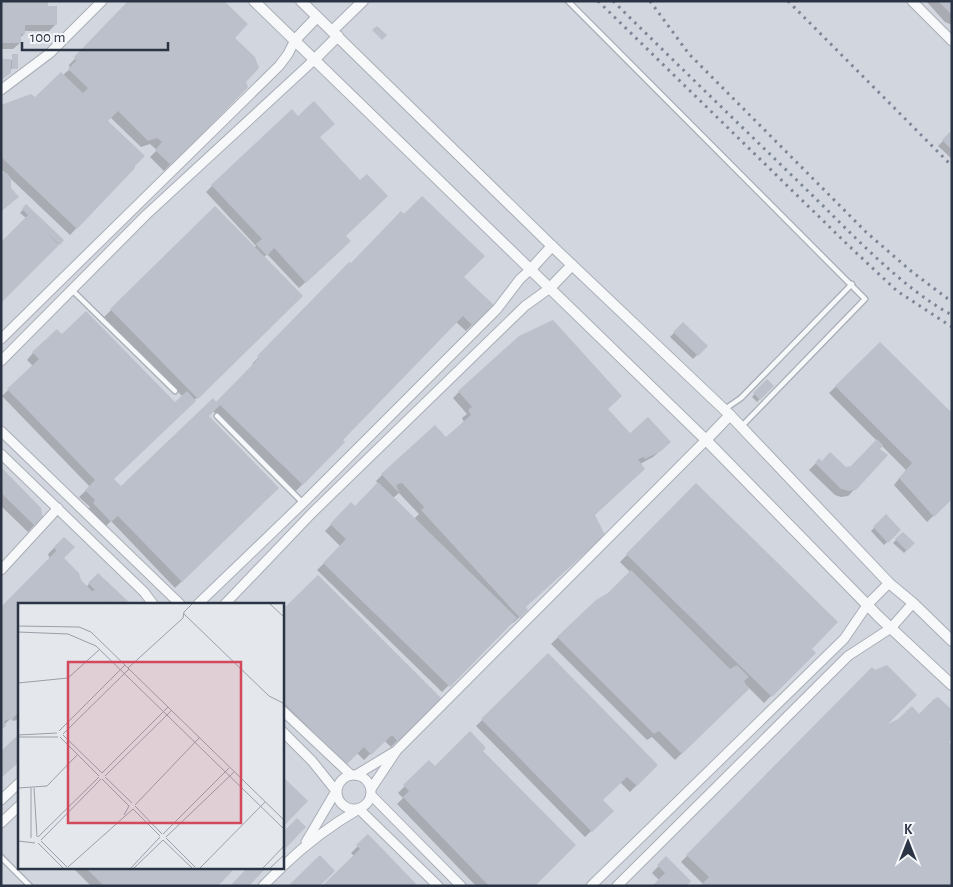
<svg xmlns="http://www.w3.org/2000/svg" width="953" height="887" viewBox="0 0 953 887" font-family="'Alegreya Sans',sans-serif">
  <rect width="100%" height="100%" fill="#e4e7ec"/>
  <path fill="#d2d6de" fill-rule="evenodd" d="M1,1H952V886H1ZM19,604H282V868H19Z"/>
  <g fill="#0003" fill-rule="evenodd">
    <path d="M1,1L47,7L56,24L49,31H24V34L20,38V43L13,49H1Z"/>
    <path d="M130,1L233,38L246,86L164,171L150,157L157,150L150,144L141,147L110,117L107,121L134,168L70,235L10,178L11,203L1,211V174H6L1,169V106L35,99L70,69L69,65Z"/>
    <path d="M926,1H952V25L945,22Z"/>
    <path d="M13,55L17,68L10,69V72L1,80V60H12Z"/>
    <path d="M952,132V159L938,146Z"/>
    <path d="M319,138L344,236L343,248L299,288L267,254L264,257L302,296L112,480L121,488L216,403L254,365L252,364L343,270L463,277L492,305L466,331L456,322L341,440L343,442L296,491L213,411L207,416L278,488L175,588L111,521L104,528L87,510L90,507L79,497L90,487L2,396L33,366L27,360L33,353L175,404L183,397L104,317L215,208L254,248L256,246L206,192L212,186Z"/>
    <path d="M26,206L62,240L1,302L26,218L20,213Z"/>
    <path d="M683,324L706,346L693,359L670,337Z"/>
    <path d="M880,344L949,412L952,410V497L927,522L894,485L906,470L881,445L855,489L848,496L841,497L835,495L809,470L819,460L822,462L845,468H851L877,441L829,393Z"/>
    <path d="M767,381L772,386L757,402L752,397Z"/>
    <path d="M459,392L606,409L630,435L663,448L653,457L640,464L594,515L525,607L527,610L513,623L512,622L442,692L317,570L341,547L325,531L351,504L355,508L378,484L376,481L382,475L446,439L464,422L462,418L467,414L453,398ZM399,493L419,514L414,519L393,498Z"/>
    <path d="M1,469L41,518L28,532L1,506Z"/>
    <path d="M696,485L814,653L764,703L745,684L747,689L675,760L652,737L647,740L551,644L596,601L609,594L630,572L620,562Z"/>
    <path d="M886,516L900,530L884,545L871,531Z"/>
    <path d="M903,533L913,543L904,553L893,543Z"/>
    <path d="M64,538L62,558L80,581L86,587L98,575L129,604H19V719L14,721L11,718L1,728V608L50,559L48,554Z"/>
    <path d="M282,612L440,699L391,747L384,740L364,760L357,753L339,771L282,714Z"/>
    <path d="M548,655L657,765L630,792L620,782L602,800L612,811L585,837L476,726Z"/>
    <path d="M872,669L883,728L947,742L703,884L681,862Z"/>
    <path d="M481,751L533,886H476L397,804L403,798L398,793L429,762L435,768Z"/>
    <path d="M368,836L416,886L355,857L351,853Z"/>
    <path d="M666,858L685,886L659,880L652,873Z"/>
    <path d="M73,868H233L216,886H91Z"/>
  </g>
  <g fill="#bbc0ca">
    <path d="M1,1H48V6H57V25H25V34H21V43H1Z"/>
    <path d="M128,1H224L248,24L235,38L255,57L259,68L246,82L248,87L172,166L155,150L162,142L157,138L148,141L118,111L108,121L145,156L135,166V168L77,229L1,157V105L31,94L35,97L61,72L83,93L88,88L68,69L76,61L74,57Z"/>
    <path d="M938,1H952V15Z"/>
    <path d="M377,26L387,35L382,40L372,30Z"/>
    <path d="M12,54H18V69L12,68Z"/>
    <path d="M1,59H11V73L1,80Z"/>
    <path d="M314,101L335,124L320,137L360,180L367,174L388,196L346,236L351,241L306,283L274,248L267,256L256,244L262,239L211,185L292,109L298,116Z"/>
    <path d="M952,130V150L942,140Z"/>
    <path d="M1,173H7L11,178V188L19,197L1,211Z"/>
    <path d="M422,196L485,256L464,277L494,305L473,326L463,316L343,440L345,442L303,485L220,405L209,416L279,488L182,582L118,516L111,522L93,503L95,500L85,490L95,480L7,389L39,359L32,352L57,329L62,334L86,311L175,402L187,391L196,401L114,479L121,486L213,398L216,402L259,358L257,356L349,262L351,263L401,211L404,214Z"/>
    <path d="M26,204L64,240L60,245L43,229L59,245L1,303V242L28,215L22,209Z"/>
    <path d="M215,206L303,296L198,399L110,309Z"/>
    <path d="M553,320L622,396L608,409L630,433L648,417L671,442L661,451L645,459L644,457L638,459L645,469L595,515L605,535L526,607L528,610L520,618L421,510L424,507L402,483L396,485L400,494L381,474L435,425L446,437L471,415L468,410L472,407L458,391L519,336Z"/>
    <path d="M683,322L708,346L698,356L673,332Z"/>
    <path d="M880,342L952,413V499L934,517L899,478L912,463L835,386Z"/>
    <path d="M767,379L774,386L760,400L753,393Z"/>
    <path d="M877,439L883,445L880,449L888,455L856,490L849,491L841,489L815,463L819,458L822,461L830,452L846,467L851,466Z"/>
    <path d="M1,467L41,508L43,518L35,526L1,493Z"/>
    <path d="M378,482L517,618L450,687L323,563L346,539L330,524L351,502L355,506Z"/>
    <path d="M696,483L838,622L812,649L816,653L772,697L626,554Z"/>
    <path d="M886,514L901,530L888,543L873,527Z"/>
    <path d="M903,532L915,543L907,551L895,539Z"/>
    <path d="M64,537L75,547L64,558L79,573L81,580L92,591L95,590L88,583L98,573L131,604H111L107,600L110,604H19V712L12,719L13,722L10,719L4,721L6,726L1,730V607L56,551L54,547Z"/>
    <path d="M631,570L730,669L737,665L749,677L744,681L749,689L682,754L659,731L654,734L557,637L596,600L608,593Z"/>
    <path d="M318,575L442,699L398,742L392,735L371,755L364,747L346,765L282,701V610Z"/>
    <path d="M548,653L658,765L637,786L627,777L603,800L614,811L592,832L481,719Z"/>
    <path d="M887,665L917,695L888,724L898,719L912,706L919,714L934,699L938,697L952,710V739L949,742L952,745V886H700L709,877L686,855L872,667L875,670Z"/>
    <path d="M470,731L486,748L483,751L576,845L535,886H489L403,797L409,791L403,785L429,760L435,766Z"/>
    <path d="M19,734V762L1,778V751Z"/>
    <path d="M282,776L308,801L282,828Z"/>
    <path d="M297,818L306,827L282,852V833Z"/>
    <path d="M368,834L418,886H322L360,849L356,845Z"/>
    <path d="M320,855L335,871L320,886H288Z"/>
    <path d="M666,856L691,881L687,886H652L665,873L657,865Z"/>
    <path d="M86,868H235L218,886H104Z"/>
    <path d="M247,868H266L249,886H230Z"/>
  </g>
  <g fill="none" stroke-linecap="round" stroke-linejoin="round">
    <g stroke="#a9aeb7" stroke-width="7">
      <g id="service">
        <path d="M568,1L865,299L742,426"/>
        <path d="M72,290L175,391"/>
        <path d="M725,409L741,398L852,284"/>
        <path d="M217,416L303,503"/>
        <path d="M1,857L30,886"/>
      </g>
    </g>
    <g stroke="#a9aeb7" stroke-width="11">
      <g id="minor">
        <path d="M912,1L952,41"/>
        <path d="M1,90L50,53L102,1"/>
        <path d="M1,339L279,66L288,54L295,40"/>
        <path d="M1,361L146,215L314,60"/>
        <path d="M1,431L180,604"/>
        <path d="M1,454L144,592L153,604"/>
        <path d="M1,570L58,508"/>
        <path d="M198,604L303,503L497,309L520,279L531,269"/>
        <path d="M225,604L312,513L525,306L550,288"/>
        <path d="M282,710L351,775"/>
        <path d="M282,731L312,761L336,791L306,842"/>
        <circle cx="354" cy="792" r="17"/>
        <path d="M356,775L394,752"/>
        <path d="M371,789L397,750L706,440"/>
        <path d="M371,795L461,886"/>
        <path d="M1,800L19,783"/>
        <path d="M1,823L19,806"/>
        <path d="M282,867C306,844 331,825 359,809L438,886"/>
        <path d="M263,886L281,868"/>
        <path d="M591,886L844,639L868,604L889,583"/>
        <path d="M617,886L848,656L891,628L913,603"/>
      </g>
    </g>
    <g stroke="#a9aeb7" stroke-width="12">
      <g id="tertiary">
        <path d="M254,1L706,440L879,617L952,685"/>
        <path d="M301,1L552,246L730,415L889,583L913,603L952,641"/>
        <path d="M332,31L363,1"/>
        <path d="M295,40L317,17"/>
        <path d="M314,60L338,36"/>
        <path d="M531,269L552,246"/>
        <path d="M550,288L572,265"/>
        <path d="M706,440L730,415"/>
      </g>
    </g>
    <use href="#service" stroke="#f7f8fa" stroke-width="4.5"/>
    <use href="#minor" stroke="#f7f8fa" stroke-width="9"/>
    <use href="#tertiary" stroke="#f7f8fa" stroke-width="10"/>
    <g stroke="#7d8696" stroke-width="3" stroke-dasharray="2.5 5" stroke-linecap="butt">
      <path d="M598,1L849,246L897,291L952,327"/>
      <path d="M613,1C679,66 745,130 811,194C852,234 903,289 952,315"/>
      <path d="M650,1L689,54L866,232L911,271L952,302"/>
      <path d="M788,1L952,166"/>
    </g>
  </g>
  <g transform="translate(18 603)">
    <rect width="266" height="266" fill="#e4e7ec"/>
    <path fill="none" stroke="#9a9fa9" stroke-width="1" d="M251,0L267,15M166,11L251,93L267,101M0,23L61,24L73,29L267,218M0,29L50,31L78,43L267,227M110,65L165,15L166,9L175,0M0,80L50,75L82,46M41,128L107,62M45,131L111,66M0,132L39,130M45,132L84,170M0,134H40M42,134L81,173M84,170L150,104M87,173L153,108M87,174L114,200M84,176L111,203L106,212M0,185L29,183L60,151M16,185L19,234M117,202L182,134M117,203L144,231M145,231L211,165M20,234L81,174M148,234L216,169M13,235V185M148,235L177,264M23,237L83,176M145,237L175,266M0,238L17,240M23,238L49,264M20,240L46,266M50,264L115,206L142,233M112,266L142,234M115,266L145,237M181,266L247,199M244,266L267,242M251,266L267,251"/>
    <path fill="#d1495b" fill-opacity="0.15" stroke="#d1495b" stroke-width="2.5" d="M50,59H223V220H50Z"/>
    <rect width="266" height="266" fill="none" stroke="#2b3445" stroke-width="2.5"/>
  </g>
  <rect width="953" height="887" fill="none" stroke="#2b3445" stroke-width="5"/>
  <g transform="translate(908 842)" stroke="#f4f6f9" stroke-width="4" paint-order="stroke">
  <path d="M0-4L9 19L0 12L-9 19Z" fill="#2b3445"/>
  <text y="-8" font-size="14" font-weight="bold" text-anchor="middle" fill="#2b3445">K</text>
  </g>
  <path d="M22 42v8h146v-8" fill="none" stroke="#2b3445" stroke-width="2.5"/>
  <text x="30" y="42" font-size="15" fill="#2b3445" stroke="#f4f6f9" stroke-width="4" paint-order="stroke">100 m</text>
</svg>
